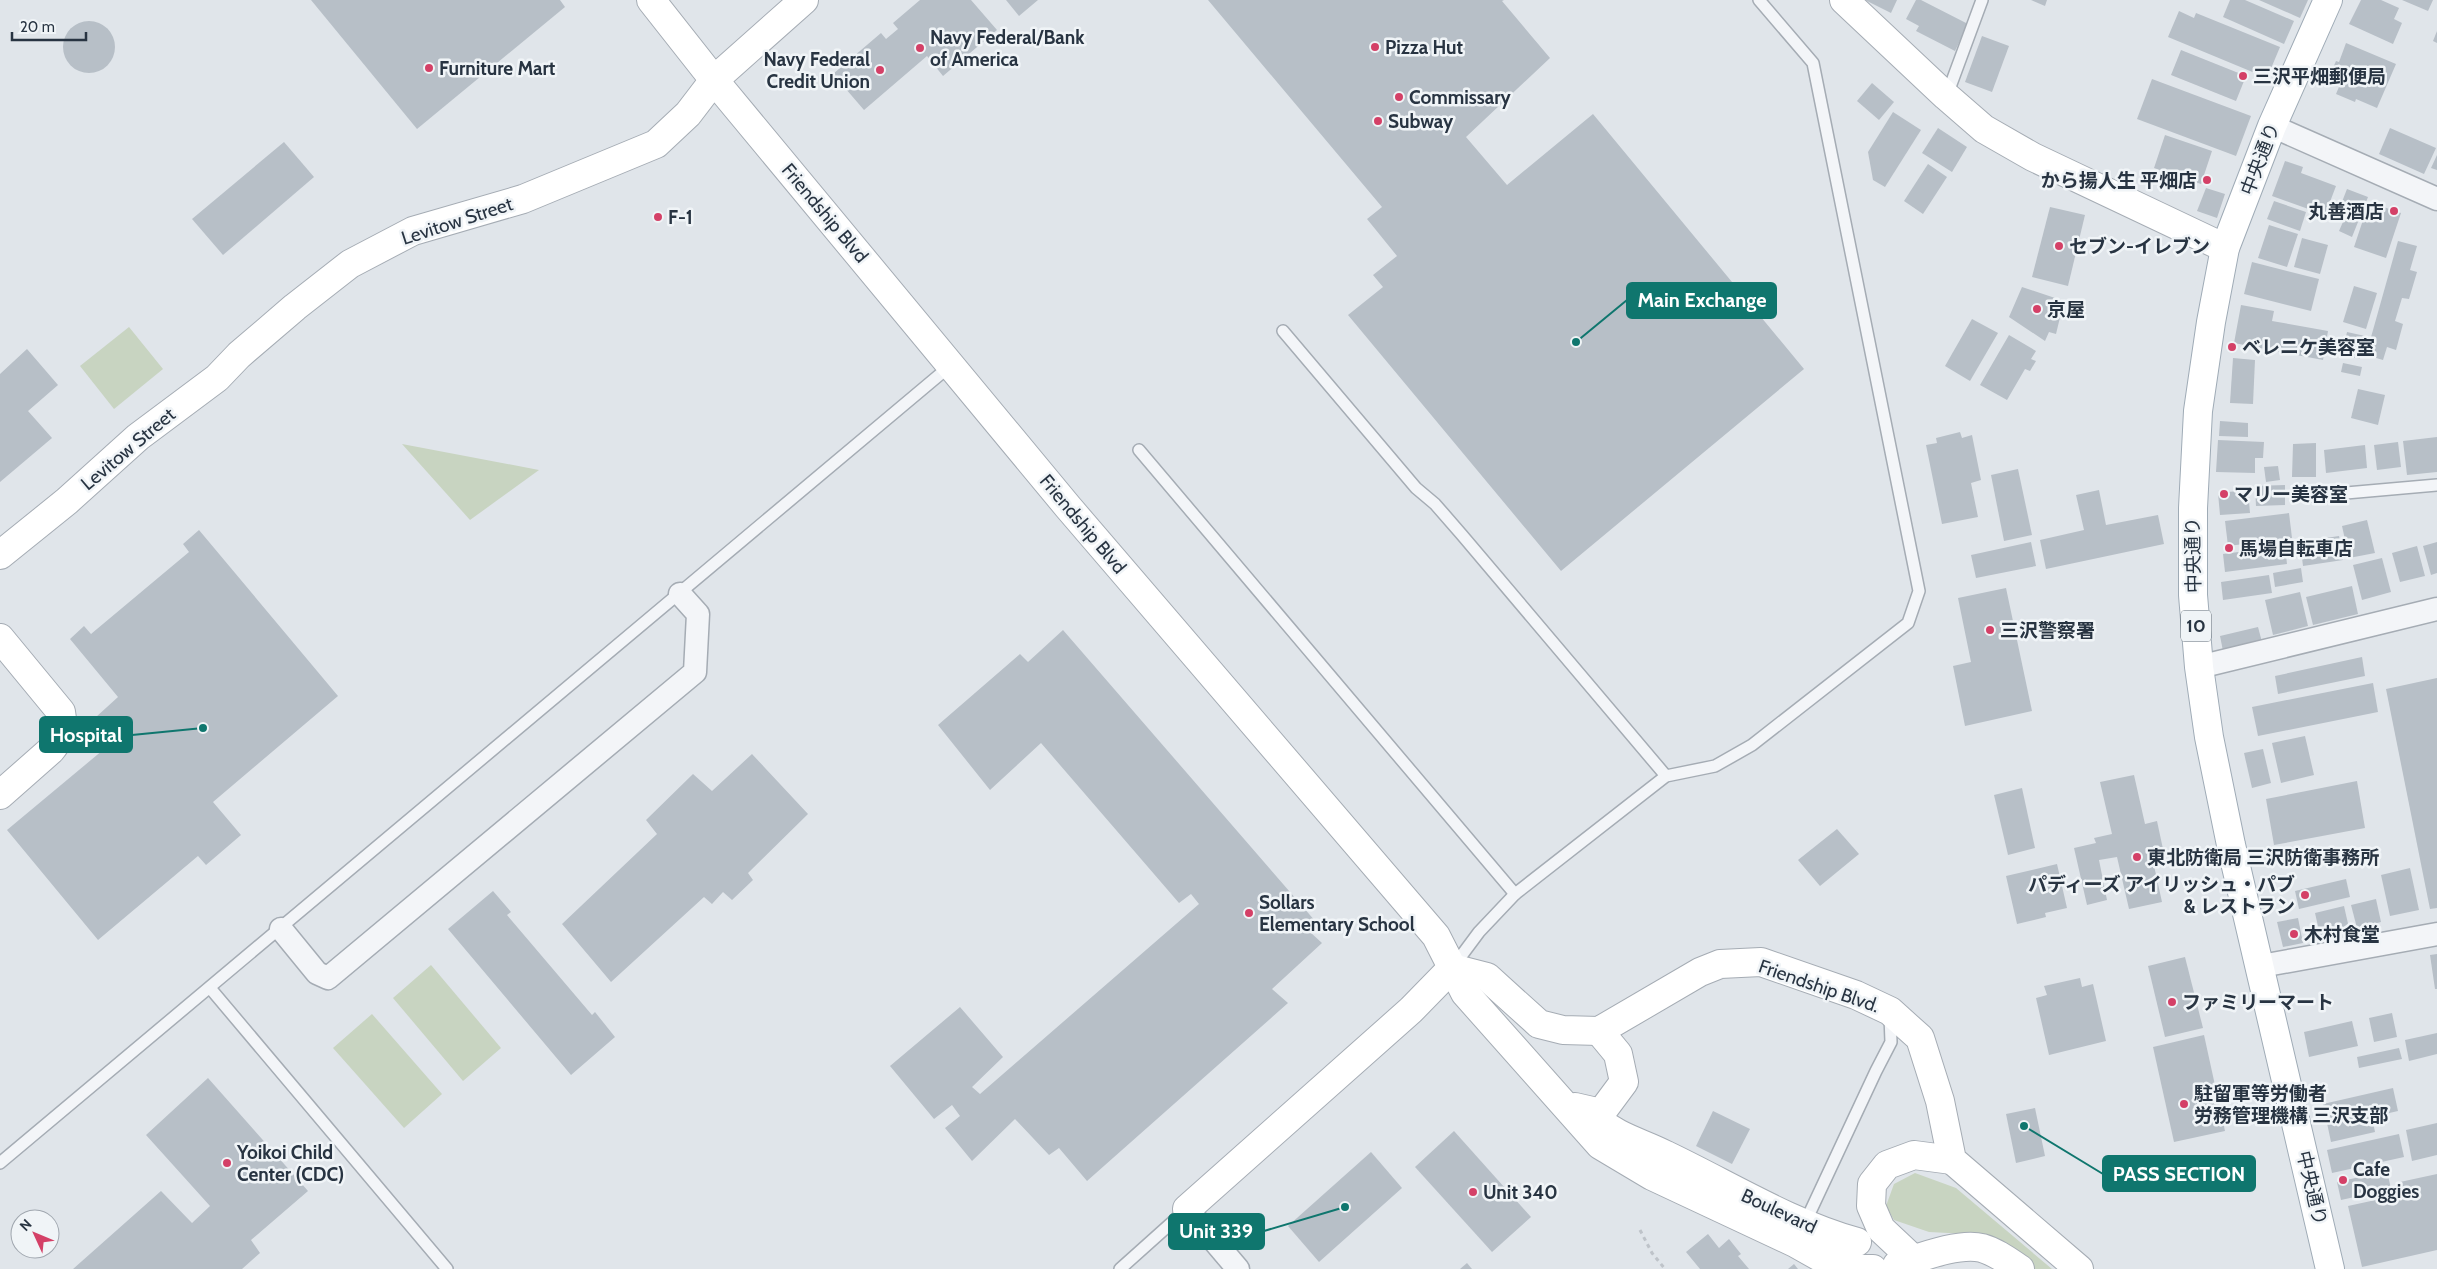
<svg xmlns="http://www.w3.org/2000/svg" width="2437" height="1269" viewBox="0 0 2437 1269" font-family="Cabin,'Noto Sans JP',sans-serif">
  <rect width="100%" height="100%" fill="#e0e5ea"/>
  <g fill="#c8d4c1">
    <path d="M129,327L163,369L114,409L80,366Z"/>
    <path d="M402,444L539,470L470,520Z"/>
    <path d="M431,965L501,1048L463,1081L393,998Z"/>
    <path d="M372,1014L442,1094L404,1128L333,1048Z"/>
    <path d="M1915,1173L1956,1188L2052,1269H2035L2022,1253L1987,1235L1929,1232L1894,1220L1886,1206L1894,1184Z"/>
  </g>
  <g fill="#b7bfc7">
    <path d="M311,0H560L565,7L417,129Z"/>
    <path d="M920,0H971L997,30L943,76L927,56L864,110L833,74L881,33L886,39L898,29L893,23Z"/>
    <path d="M1006,0H1038L1019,16Z"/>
    <path d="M1208,0H1504L1502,1L1550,58L1466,137L1507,185L1593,114L1804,369L1561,571L1348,315L1383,287L1373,275L1397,256L1367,219L1382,207Z"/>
    <path d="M1865,0H1897L1891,13Z"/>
    <path d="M1916,0H1921L1968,24L1955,51L1916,31L1919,26L1906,19Z"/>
    <path d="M2031,0H2047L2045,6Z"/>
    <path d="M2230,0H2245L2294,21L2284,44L2223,17Z"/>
    <path d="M2259,0H2308L2300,18Z"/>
    <path d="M2361,0H2381L2399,8L2394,19L2402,23L2393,44L2349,24Z"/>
    <path d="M2402,0H2433L2428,11Z"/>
    <path d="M2179,11L2194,18L2196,13L2280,47L2267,78L2168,37Z"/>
    <circle cx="89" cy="47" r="26"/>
    <path d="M2437,31V43L2433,41Z"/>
    <path d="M1982,36L2009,46L1992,92L1965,82Z"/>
    <path d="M2346,43L2396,64L2377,108L2356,99L2355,102L2336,94L2341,82L2329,77L2336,61L2339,62Z"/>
    <path d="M2181,50L2246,76L2236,101L2171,75Z"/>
    <path d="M2152,79L2251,116L2236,156L2137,119Z"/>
    <path d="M1872,83L1894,102L1879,120L1857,101Z"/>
    <path d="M1893,112L1921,130L1885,187L1873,180L1868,152Z"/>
    <path d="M1938,128L1967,147L1952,172L1922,153Z"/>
    <path d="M2390,128L2436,148L2424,174L2379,154Z"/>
    <path d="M2165,135L2212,151L2201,184L2154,168Z"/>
    <path d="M284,142L314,177L223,255L192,219Z"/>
    <path d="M2437,155V170L2431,168Z"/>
    <path d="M2285,161L2303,167L2301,173L2336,186L2325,215L2272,196Z"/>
    <path d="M1928,164L1947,177L1923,214L1904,201Z"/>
    <path d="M2206,188L2225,194L2217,218L2197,211Z"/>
    <path d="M2347,189L2368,197L2352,237L2339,231L2346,215L2338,212Z"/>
    <path d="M2274,201L2306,212L2300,231L2267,219Z"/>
    <path d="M2369,202L2401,213L2386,258L2354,247Z"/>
    <path d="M2050,207L2085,215L2068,286L2032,277Z"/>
    <path d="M2269,225L2298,234L2287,267L2258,258Z"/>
    <path d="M2302,238L2328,245L2320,274L2294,267Z"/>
    <path d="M2398,241L2417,246L2410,270L2417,272L2409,299L2402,298L2395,321L2403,324L2396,350L2387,347L2383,360L2366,355Z"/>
    <path d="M2252,262L2319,279L2311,311L2244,294Z"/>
    <path d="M2354,286L2377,293L2366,329L2343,322Z"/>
    <path d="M2022,287L2064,301L2056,334L2049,332L2045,341L2009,317Z"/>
    <path d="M2241,305L2274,311L2272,321L2328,331L2323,360L2234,343Z"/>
    <path d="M1972,319L1998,333L1970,381L1945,366Z"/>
    <path d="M2347,332L2365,336L2360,359L2342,355Z"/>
    <path d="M2009,335L2036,351L2031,359L2036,361L2030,371L2025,369L2007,400L1980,385Z"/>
    <path d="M27,349L58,385L28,411L52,438L0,482V374Z"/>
    <path d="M2233,358L2255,360L2253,404L2230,403Z"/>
    <path d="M2343,363L2362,367L2360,376L2341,372Z"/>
    <path d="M2358,389L2385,395L2378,425L2351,418Z"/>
    <path d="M2220,421L2248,423V437L2219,436Z"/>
    <path d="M1960,432L1962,438L1972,435L1981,480L1971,483L1978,517L1942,524L1926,445L1937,443L1936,438Z"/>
    <path d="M2437,437V472L2407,475L2403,441Z"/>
    <path d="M2218,440L2264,442L2263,458H2255V473L2216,472Z"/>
    <path d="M2398,442L2401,467L2377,470L2374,445Z"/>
    <path d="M2316,443V477H2292L2293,444Z"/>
    <path d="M2365,445L2367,468L2326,473L2324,450Z"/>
    <path d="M2278,466L2280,480L2266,482L2264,467Z"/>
    <path d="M2018,469L2032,535L2004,541L1991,475Z"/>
    <path d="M2285,485V505L2256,506L2255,486Z"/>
    <path d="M2099,490L2106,525L2158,515L2164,544L2046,569L2040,540L2084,530L2076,495Z"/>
    <path d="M2248,490L2250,513L2220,515L2218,493Z"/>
    <path d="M2289,513L2292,538L2228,546L2225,521Z"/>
    <path d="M2367,520L2375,553L2349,558L2342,526Z"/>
    <path d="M199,530L338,696L213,802L241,835L206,865L198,856L98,940L7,830L115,740L96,717L118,697L70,639L84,626L91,634L189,552L183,544Z"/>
    <path d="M2339,536L2343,560L2303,566L2300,542Z"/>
    <path d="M2031,542L2036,566L1976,578L1971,555Z"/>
    <path d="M2437,542V573L2431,575L2423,546Z"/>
    <path d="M2285,546L2287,564L2225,572L2223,554Z"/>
    <path d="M2417,546L2425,576L2400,582L2392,553Z"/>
    <path d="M2382,558L2391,592L2362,600L2353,565Z"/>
    <path d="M2301,568L2303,582L2275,587L2273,573Z"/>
    <path d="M2269,575L2272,593L2223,600L2221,582Z"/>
    <path d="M2352,586L2358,614L2313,625L2306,597Z"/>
    <path d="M2006,588L2032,711L1965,726L1953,666L1971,662L1958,598Z"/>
    <path d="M2300,592L2308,626L2273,635L2265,600Z"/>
    <path d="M2258,627L2262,642L2223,651L2220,636Z"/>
    <path d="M1063,630L1316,922L1310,932L1322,943L1272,989L1288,1003L1087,1181L1059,1148L1049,1155L1015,1119L972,1161L945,1128L960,1116L952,1105L934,1119L890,1066L960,1007L1003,1057L972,1087L980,1094L1199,904L1191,894L1179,903L1041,743L990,790L938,725L1020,654L1028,662Z"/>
    <path d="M2362,657L2365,676L2278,694L2275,676Z"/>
    <path d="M2437,678V908L2430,909L2386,689Z"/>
    <path d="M2373,683L2378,712L2258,736L2252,707Z"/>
    <path d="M2305,736L2314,775L2281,783L2272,743Z"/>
    <path d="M2263,749L2271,783L2252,788L2244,753Z"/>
    <path d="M752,754L808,814L748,873L753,880L732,900L723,892L712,904L704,897L611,982L562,924L657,834L646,820L693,774L712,791Z"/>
    <path d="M2134,775L2145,824L2157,821L2163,849L2151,852L2162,902L2129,909L2117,857L2099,860L2107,900L2087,905L2074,848L2096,843L2094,838L2112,834L2100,782Z"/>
    <path d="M2357,781L2365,828L2274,845L2266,799Z"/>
    <path d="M2022,788L2035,848L2008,855L1994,795Z"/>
    <path d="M1837,829L1859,854L1820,886L1798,860Z"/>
    <path d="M2057,864L2067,908L2045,913L2046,917L2017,924L2006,876Z"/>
    <path d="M2410,868L2419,910L2390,916L2381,875Z"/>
    <path d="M2346,879L2350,897L2299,909L2295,891Z"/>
    <path d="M493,891L511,912L507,915L592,1015L595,1012L615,1037L571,1075L448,929Z"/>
    <path d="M2376,899L2381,922L2357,928L2351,905Z"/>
    <path d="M2344,906L2349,928L2320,935L2315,913Z"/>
    <path d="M2298,918L2303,943L2283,947L2277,922Z"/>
    <path d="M2437,954V989H2435L2430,955Z"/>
    <path d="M2185,957L2203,1028L2165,1037L2148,966Z"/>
    <path d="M2080,978L2082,987L2093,984L2106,1041L2049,1055L2036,998L2047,995L2044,986Z"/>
    <path d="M2392,1013L2397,1037L2374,1042L2369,1018Z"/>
    <path d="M2352,1021L2358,1046L2309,1057L2304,1032Z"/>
    <path d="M2437,1033V1054L2409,1061L2405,1040Z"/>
    <path d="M2204,1035L2225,1131L2174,1142L2153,1047Z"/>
    <path d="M2399,1048L2402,1059L2359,1068L2357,1057Z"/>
    <path d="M208,1078L308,1191L251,1240L260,1253L242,1269H73L161,1191L192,1223L210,1206L146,1135Z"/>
    <path d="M2393,1088L2398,1111L2372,1117L2375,1132L2331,1142L2323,1104Z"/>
    <path d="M2035,1108L2045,1156L2016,1163L2006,1114Z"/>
    <path d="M1713,1111L1750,1129L1732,1164L1696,1146Z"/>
    <path d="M2437,1123V1155L2412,1161L2406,1130Z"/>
    <path d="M1454,1131L1531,1217L1492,1252L1415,1167Z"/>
    <path d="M2399,1134L2404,1157L2332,1173L2327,1150Z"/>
    <path d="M1371,1152L1402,1188L1319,1262L1288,1226Z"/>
    <path d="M2387,1171L2391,1189L2341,1200L2337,1182Z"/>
    <path d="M2437,1174V1250L2362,1267L2348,1206L2403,1194L2400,1182Z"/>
    <path d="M1708,1234L1719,1248L1729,1239L1741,1254L1738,1256L1749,1269H1700L1686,1252Z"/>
    <path d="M1467,1263L1472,1269H1460Z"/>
    <path d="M1794,1264L1798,1269H1788Z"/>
  </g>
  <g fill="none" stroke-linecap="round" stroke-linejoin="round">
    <g stroke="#a5acb4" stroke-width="14">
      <g id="lane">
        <path d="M1947,95L1982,0"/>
        <path d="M1283,331L1416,488L1435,504L1462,535L1666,776"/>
        <path d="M1139,450L1515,894"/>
        <path d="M2312,496L2437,485"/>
        <path d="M1453,967L1479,932L1515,894L1666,776L1715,766L1752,745L1908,623L1919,591L1813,63L1759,0"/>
        <path d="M210,988L447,1269"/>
        <path d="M0,1163L950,366"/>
        <path d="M1804,1225L1876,1071L1891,1042L1890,1016"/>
        <path d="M1120,1269L1187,1209"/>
      </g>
    </g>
    <g stroke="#a5acb4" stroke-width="25">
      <g id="street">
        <path d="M2272,126L2437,199"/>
        <path d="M2199,667L2437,609"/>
        <path d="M281,929L317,973L328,978L695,672L698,614L680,594"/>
        <path d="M2261,966L2437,934"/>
        <path d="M1187,1209L1238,1269"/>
      </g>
    </g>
    <g stroke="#a5acb4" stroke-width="30">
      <g id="secondary">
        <path d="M651,0L714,80L1068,507L1436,936L1465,993L1600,1145L1652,1176L1795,1243L1827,1261L1860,1269H1873"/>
        <path d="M1844,0L1946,96L1984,129L2033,157L2225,248"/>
        <path d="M0,555L67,501L138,437L217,378L239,355L295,307L350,264L413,231L523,199L656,144L688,114L714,80L804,0"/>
        <path d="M0,638L61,712C64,727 61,738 51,750L0,795"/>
        <path d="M1452,968L1487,977L1539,1024L1563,1030L1599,1031L1700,972L1720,964L1761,962L1856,995L1890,1011L1920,1038L1940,1101L1952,1160L2079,1269"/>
        <path d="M1575,1107L1601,1113L1624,1082L1618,1054L1599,1031"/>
        <path d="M1596,1118C1618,1138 1641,1142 1666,1155C1729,1185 1789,1223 1857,1242"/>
        <path d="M1187,1209L1411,1010L1452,968"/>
        <path d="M1914,1260L1881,1229L1871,1206L1872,1184L1887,1165L1914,1155L1952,1160"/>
        <path d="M1897,1265C1919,1258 1959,1242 1982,1248C1996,1252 2008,1261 2020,1269"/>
      </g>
    </g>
    <g stroke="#9fabb6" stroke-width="30">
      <path id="primary" d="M2328,0L2272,126L2225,248L2211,322L2198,411L2193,508V595L2199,667L2209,737L2231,845L2330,1269"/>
    </g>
    <path stroke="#bec3c9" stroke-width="3" stroke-dasharray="4 4" stroke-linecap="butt" d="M1640,1230L1652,1253L1665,1269"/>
    <use href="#lane" stroke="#f3f5f8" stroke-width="11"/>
    <use href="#street" stroke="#f3f5f8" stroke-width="22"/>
    <use href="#secondary" stroke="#fff" stroke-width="28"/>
    <use href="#primary" stroke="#fff" stroke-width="28"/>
  </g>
  <g fill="#d44067" stroke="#f0f4f7" stroke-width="2">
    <circle cx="1375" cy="47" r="5"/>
    <circle cx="920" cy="48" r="5"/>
    <circle cx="429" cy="68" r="5"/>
    <circle cx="880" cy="70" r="5"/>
    <circle cx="2243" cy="76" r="5"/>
    <circle cx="1399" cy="97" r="5"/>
    <circle cx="1378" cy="121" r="5"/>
    <circle cx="2207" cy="180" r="5"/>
    <circle cx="2394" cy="211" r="5"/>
    <circle cx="658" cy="217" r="5"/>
    <circle cx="2059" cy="246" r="5"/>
    <circle cx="2037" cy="309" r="5"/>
    <circle cx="2232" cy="347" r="5"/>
    <circle cx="2224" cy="494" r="5"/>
    <circle cx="2229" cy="548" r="5"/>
    <circle cx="1990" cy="630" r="5"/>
    <circle cx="2137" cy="857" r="5"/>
    <circle cx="2305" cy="895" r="5"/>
    <circle cx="1249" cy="913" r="5"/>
    <circle cx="2294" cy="934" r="5"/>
    <circle cx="2172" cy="1002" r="5"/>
    <circle cx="2184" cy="1104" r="5"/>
    <circle cx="227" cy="1163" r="5"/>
    <circle cx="2343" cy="1180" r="5"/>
    <circle cx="1473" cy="1192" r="5"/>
  </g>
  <g text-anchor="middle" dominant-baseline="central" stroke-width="5" stroke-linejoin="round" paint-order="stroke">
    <rect fill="#f0f4f7" stroke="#646e78" stroke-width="1" x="2181" y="610.5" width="30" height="31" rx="4"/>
    <g font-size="18" font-weight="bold" fill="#283442">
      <text x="2196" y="626">10</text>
    </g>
    <g font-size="19" font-weight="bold" fill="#283442" stroke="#f0f4f7" text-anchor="start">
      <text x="930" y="37">Navy Federal/Bank<tspan x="930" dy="22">of America</tspan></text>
      <text x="1385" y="47">Pizza Hut</text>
      <text x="870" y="59" text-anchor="end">Navy Federal<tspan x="870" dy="22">Credit Union</tspan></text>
      <text x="439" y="68">Furniture Mart</text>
      <text x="2253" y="76">三沢平畑郵便局</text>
      <text x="1409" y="97">Commissary</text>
      <text x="1388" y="121">Subway</text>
      <text x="2197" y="180" text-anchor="end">から揚人生 平畑店</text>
      <text x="2384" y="211" text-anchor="end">丸善酒店</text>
      <text x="668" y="217">F-1</text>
      <text x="2069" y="246">セブン-イレブン</text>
      <text x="2047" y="309">京屋</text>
      <text x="2242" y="347">ベレニケ美容室</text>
      <text x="2234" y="494">マリー美容室</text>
      <text x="2239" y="548">馬場自転車店</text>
      <text x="2000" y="630">三沢警察署</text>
      <text x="2147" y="857">東北防衛局 三沢防衛事務所</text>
      <text x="2295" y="884" text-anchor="end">パディーズ アイリッシュ・パブ<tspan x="2295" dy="22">&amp; レストラン</tspan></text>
      <text x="1259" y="902">Sollars<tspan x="1259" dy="22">Elementary School</tspan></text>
      <text x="2304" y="934">木村食堂</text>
      <text x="2182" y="1002">ファミリーマート</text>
      <text x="2194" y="1093">駐留軍等労働者<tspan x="2194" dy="22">労務管理機構 三沢支部</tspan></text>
      <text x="237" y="1152">Yoikoi Child<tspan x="237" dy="22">Center (CDC)</tspan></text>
      <text x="2353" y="1169">Cafe<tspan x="2353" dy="22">Doggies</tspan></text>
      <text x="1483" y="1192">Unit 340</text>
    </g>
    <g font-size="19" fill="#283442" stroke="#f0f4f7">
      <text transform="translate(2260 159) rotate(-69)">中央通り</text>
      <text transform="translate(825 213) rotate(50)">Friendship Blvd</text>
      <text transform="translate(457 221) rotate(-18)">Levitow Street</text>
      <text transform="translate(128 449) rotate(-40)">Levitow Street</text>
      <text transform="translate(1083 524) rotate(50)">Friendship Blvd</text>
      <text transform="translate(2193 555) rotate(-91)">中央通り</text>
      <text transform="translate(1819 986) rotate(19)">Friendship Blvd.</text>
      <text transform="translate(2312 1188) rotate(77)">中央通り</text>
      <text transform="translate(1779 1211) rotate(25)">Boulevard</text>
    </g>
  </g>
  <path fill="none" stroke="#0f766e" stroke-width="2" d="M1576 342L1627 300M203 728L132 735M2024 1126L2103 1174M1345 1207L1264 1231"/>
  <g fill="#0f766e" stroke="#f0f4f7" stroke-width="2">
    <circle cx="1576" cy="342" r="5"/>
    <circle cx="203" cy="728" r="5"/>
    <circle cx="2024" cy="1126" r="5"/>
    <circle cx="1345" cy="1207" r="5"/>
  </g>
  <g fill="#0f766e" stroke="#0f766e" stroke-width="2">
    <rect x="1627" y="283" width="149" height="35" rx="5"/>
    <rect x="40" y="717" width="92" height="35" rx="5"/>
    <rect x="2103" y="1156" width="152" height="35" rx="5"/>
    <rect x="1169" y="1214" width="95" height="35" rx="5"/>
  </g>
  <g font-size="20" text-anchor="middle" font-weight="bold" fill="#fff">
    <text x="1702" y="307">Main Exchange</text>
    <text x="86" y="742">Hospital</text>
    <text x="2179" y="1181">PASS SECTION</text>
    <text x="1216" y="1238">Unit 339</text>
  </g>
  <g transform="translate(35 1234) rotate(314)"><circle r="24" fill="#f0f4f7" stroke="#a0a7af"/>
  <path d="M0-4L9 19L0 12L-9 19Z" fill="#d44067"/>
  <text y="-8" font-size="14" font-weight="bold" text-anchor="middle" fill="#283442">N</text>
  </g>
  <path d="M12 32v8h74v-8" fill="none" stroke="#283442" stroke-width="2.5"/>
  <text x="20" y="32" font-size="15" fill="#283442" stroke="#f0f4f7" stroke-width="4" paint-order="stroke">20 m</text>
</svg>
